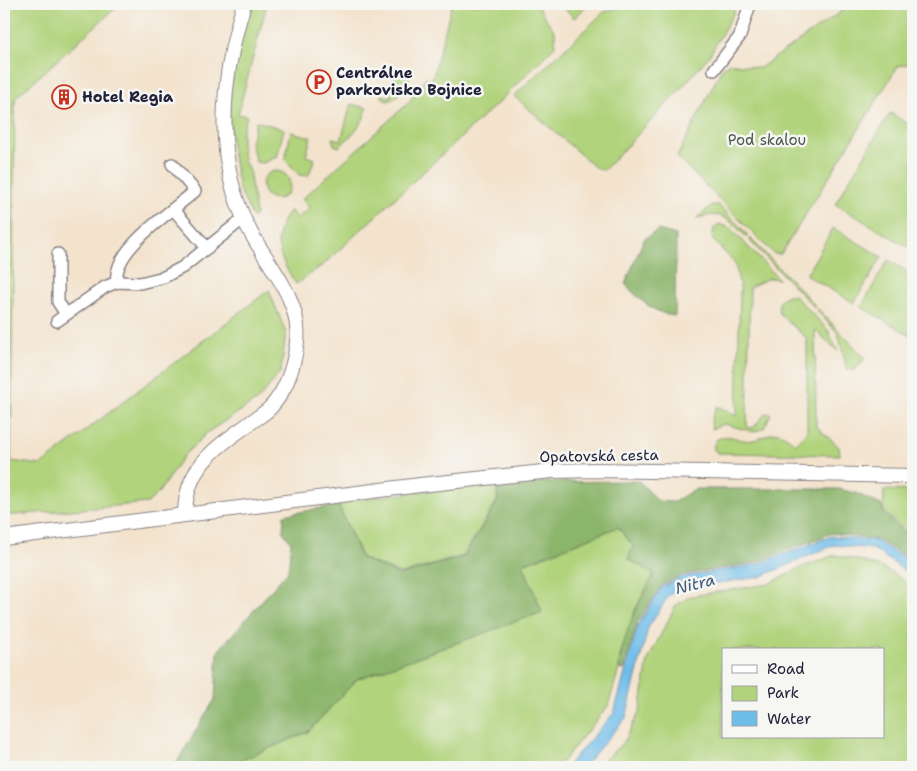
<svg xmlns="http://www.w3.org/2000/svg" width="917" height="771" viewBox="0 0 917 771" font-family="'Shantell Sans',sans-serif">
  <rect width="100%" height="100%" fill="#f6f6f2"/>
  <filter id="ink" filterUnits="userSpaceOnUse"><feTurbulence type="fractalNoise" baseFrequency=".02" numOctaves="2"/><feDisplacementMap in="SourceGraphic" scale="10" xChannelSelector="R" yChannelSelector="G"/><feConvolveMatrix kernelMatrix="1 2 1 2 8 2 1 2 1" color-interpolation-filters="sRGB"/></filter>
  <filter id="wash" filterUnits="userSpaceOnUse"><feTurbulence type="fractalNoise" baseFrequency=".0096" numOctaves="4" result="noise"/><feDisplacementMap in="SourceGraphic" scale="20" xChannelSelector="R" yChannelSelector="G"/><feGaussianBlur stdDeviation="1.12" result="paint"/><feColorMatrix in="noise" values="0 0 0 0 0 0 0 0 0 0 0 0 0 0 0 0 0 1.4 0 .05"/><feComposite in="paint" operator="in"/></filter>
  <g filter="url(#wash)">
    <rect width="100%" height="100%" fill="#f3e3cd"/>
    <g fill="#b1d37c" stroke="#6a7a5c" fill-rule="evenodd">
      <path d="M4,4H120L15,98L11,461L41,465L269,290L286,333L281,371L259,399L208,432L184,455L159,492L148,503L4,516Z"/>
      <path d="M251,4H267L238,114L247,116L242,132V149L245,163L249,170L256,215L253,218L239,189L232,151L228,105L237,49Z"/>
      <path d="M452,4H536L555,32V46L499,102L324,264L296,284C279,258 269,238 290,210L298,218L309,207L302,199L406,105L419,89L425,78L432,80Z"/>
      <path d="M560,4H589L574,18Z"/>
      <path d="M619,4H735L734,12L709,56L678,92L604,170L597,169L514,96L604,12L611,10Z"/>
      <path d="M852,4H913V63L898,66L781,254H774L677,157L722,68L729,63L760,68Z"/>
      <path d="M398,68L412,72C407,82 399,101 386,101L380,95L390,97Z"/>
      <path d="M351,104L367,108C364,124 351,136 339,147L334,145L332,138L341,140Z"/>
      <path d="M890,113L913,127V250L835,204Z"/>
      <path d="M256,121L284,129L277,157L263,163L256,162L251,143Z"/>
      <path d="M291,132L311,137L306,156L315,159L308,176L299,175L285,159Z"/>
      <circle cx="276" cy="185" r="14"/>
      <path d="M712,205H719L747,234V238C729,220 723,209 696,219Z"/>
      <path d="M719,224L730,228L779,279L769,278L750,287L747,427L753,428L766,413L771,414L764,428L754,432L724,424L712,429L711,421L717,406L737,416L740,288L735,263L712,239L714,228Z"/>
      <path d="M833,228L882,257L854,303L806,275Z"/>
      <path d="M750,238L814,304V307L750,241Z"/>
      <path d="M888,260L913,275V329L910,335L861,307Z"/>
      <path d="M788,295L795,296L828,330L838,351L815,330L816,426L839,447L840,455L717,453L713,448L716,440C730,431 739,443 753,440C762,439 770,431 779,433C786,435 790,439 795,444L807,432V339L778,312C779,304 779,298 788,295Z"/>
      <path d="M817,308L865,358L854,370H847L838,333L816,310Z"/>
      <path d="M497,482V501L463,556L401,574L362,558L337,502Z"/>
      <path d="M884,490L913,491V538L885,513L883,508Z"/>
      <path d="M618,527L633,546L628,559L654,574L635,610L620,656L619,669L608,706L563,761L553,767H231L234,763L308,732L357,679L542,612L523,564Z"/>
      <path d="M835,555C864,561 892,567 913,589V767H597L623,743L640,711L648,660L676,605L691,596L769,584L800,568ZM723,650H883V737H723Z"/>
    </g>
    <g fill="#8cb56c" stroke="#576c54">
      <path d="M658,230L676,235L675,316C654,314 639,299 625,284L644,239Z"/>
      <path d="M639,481L658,501L674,502L695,489H838L856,493L881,505L884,514L913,540V561L878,540L832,533L758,562L682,575L662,585L637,623L624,670L619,669C622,635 638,604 654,574L628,559L633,546L618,527L523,564L542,612L357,679L308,732L234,763L231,767H171L177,762L215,699L218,651L288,571L291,542L283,532L284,515L338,505L361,558L400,575L464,557L498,501V487L535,482Z"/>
    </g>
    <path fill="#6ebde9" stroke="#487092" d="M832,536L876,541L913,563V576L873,549L834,545L760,577L691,587L669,595L648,628L626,718L583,767H566L614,713L638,625L662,587L682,577L758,564Z"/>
  </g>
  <g filter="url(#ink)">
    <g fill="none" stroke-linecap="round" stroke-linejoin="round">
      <g stroke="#8a8284" stroke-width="14">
        <g id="minor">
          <path d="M714,70L740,36L750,4"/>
          <path d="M174,210L207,248"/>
          <path d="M58,254V302L66,314"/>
          <path d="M117,282C111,250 173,211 195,191L172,164"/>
          <path d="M57,321L105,287L117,282L140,283L164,277L183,267L244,218"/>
        </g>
      </g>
      <g stroke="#8a8284" stroke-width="16">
        <g id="tertiary">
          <path d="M185,515C185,470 212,450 246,426C253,420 263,415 270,408C287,390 294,366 297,342C302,301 269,266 251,233C212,161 221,79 244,4"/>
          <path d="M4,538L420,485L552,471L598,470L913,476"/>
        </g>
      </g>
      <use href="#minor" stroke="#fff" stroke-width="11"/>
      <use href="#tertiary" stroke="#fff" stroke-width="14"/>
    </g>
  </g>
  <defs>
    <g id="parking-ring" transform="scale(1.25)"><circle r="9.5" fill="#f6f6f2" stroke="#c8321e" stroke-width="1.5"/><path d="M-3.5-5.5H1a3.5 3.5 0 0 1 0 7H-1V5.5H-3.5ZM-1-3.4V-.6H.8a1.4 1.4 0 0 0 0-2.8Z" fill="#c8321e"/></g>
    <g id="building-ring" transform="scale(1.25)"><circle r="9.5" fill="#f6f6f2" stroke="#c8321e" stroke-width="1.5"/><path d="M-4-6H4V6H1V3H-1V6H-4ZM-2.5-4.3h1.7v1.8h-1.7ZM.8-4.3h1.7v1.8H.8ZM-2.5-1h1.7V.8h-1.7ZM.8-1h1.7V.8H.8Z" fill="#c8321e"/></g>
  </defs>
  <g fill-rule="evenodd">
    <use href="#parking-ring" x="319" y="82"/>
    <use href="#building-ring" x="64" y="97"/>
  </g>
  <g text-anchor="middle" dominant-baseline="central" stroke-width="5" stroke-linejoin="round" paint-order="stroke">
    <g font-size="15" font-weight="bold" fill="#22223b" stroke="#f6f6f2" text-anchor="start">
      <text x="336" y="73">Centrálne<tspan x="336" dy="17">parkovisko Bojnice</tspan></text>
      <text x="82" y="97">Hotel Regia</text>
    </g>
    <g font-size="15" fill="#4d574e" stroke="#f6f6f2">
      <text x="767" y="140">Pod skalou</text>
    </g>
    <g font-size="15" fill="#22223b" stroke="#f6f6f2">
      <text transform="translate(599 456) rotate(-1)">Opatovská cesta</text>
    </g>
    <g font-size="16" font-style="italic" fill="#3d5878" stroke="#f6f6f2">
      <text transform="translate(695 584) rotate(-14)">Nitra</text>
    </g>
  </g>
  <rect width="917" height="771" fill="none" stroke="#f6f6f2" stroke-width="20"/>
  <rect x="722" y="648" width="162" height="90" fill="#f6f6f2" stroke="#a1a1a9"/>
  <rect x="732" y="665" width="25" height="8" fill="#ffffff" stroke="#a1a1a9"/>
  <text x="767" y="674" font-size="15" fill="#22223b">Road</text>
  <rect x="732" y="686" width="25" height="15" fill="#b1d37c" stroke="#a1a1a9"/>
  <text x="767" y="698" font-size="15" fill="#22223b">Park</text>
  <rect x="732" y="711" width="25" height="15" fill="#6ebde9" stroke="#a1a1a9"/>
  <text x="767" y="724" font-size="15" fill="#22223b">Water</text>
</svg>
